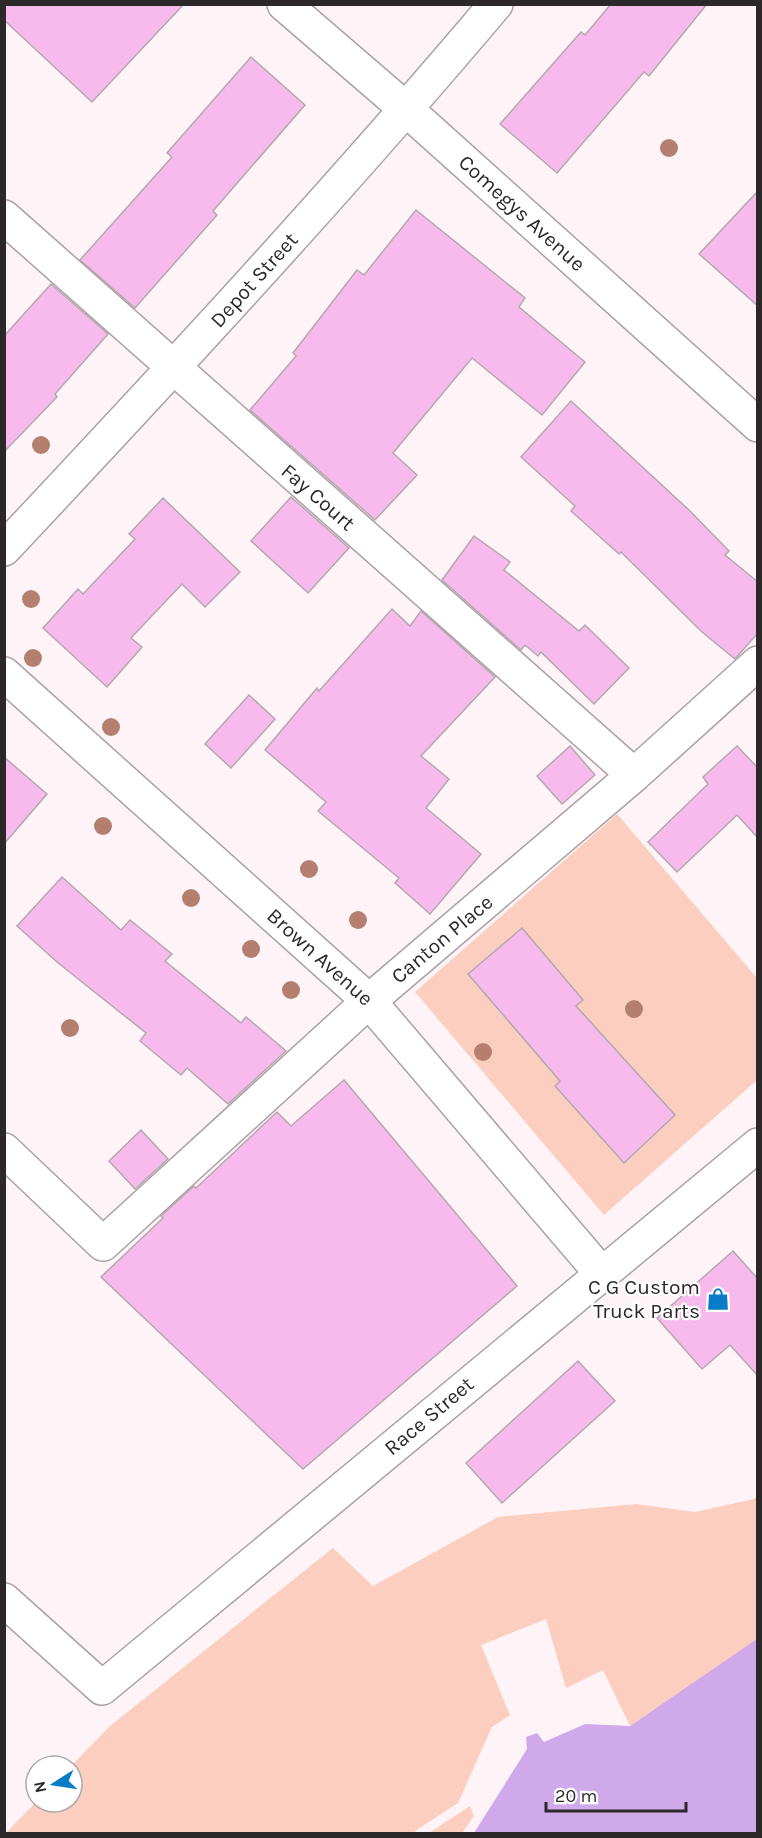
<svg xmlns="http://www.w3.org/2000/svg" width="762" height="1838" viewBox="0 0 762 1838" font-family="Karla,sans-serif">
  <rect width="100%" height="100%" fill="#fef4f7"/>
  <g fill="#fccebf" fill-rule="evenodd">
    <path d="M617,814L757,978V1080L604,1215L415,992ZM522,928L583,1000L530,1046L468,974ZM606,1039L675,1115L624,1162L555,1086Z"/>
    <path d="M757,1496L758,1639L754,1643L630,1726L603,1670L566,1688L546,1619L481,1645L510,1715L492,1727L458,1803L412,1833L5,1834L36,1802H72L71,1766L110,1726L333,1548L373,1586L498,1517L636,1504L695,1512L754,1499Z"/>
    <path d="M470,1806L474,1816L462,1833H429Z"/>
  </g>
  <path fill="#d0a9ea" d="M757,1639V1833H474L527,1749L526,1737L537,1733L544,1742L585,1724L630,1726Z"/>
  <g fill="#f8b9ed" stroke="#b1aab0" stroke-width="1.5">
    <path d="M4,4H184L92,102L4,20Z"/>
    <path d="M611,4H707L649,76L644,72L557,173L500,124L581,32L585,35Z"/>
    <path d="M251,57L305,105L213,211L217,215L135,308L80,260L172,157L167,153Z"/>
    <path d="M758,191V306L699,254Z"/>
    <path d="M416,210L525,298L519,307L585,362L542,415L472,358L393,453L417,475L375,520L250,410L296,356L293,353L357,270L364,275Z"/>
    <path d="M51,284L108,334L55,394L57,397L4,452V336Z"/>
    <path d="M571,401L690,511L729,551L725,555L758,582V633L735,659L702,632L621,552L619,554L571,511L575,506L521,457Z"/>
    <path d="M291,497L349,548L308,593L251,541Z"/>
    <path d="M163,498L240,572L205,607L182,584L131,638L142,647L107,687L43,628L78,589L83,594L135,539L129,534Z"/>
    <path d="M474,536L510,562L504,570L579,631L585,625L629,668L594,704L541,652L538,656L525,645L521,650L442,580Z"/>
    <path d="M392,609L410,626L421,611L495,677L421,756L449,779L426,808L481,854L430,914L395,883L399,878L318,811L326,802L265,750L317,688L319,691Z"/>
    <path d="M249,695L275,719L231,768L205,744Z"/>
    <path d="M570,746L595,775L562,804L537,776Z"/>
    <path d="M737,746L758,768V838L737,815L677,872L648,842L708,784L703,777Z"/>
    <path d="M4,757L47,794L4,844Z"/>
    <path d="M62,877L121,930L130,920L172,954L165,961L241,1023L246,1017L286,1051L228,1104L187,1068L181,1075L140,1041L146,1033L57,962L17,926Z"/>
    <path d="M522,928L583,1000L576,1006L675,1115L624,1163L555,1086L560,1081L468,974Z"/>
    <path d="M344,1080L517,1286L303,1469L101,1277L163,1218L161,1216L194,1186L196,1188L277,1112L291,1126Z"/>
    <path d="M141,1130L168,1159L135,1189L109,1161Z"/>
    <path d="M733,1251L758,1279V1376L730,1345L702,1369L657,1318Z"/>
    <path d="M578,1361L615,1401L502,1503L466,1463Z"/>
  </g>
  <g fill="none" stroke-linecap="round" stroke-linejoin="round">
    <g stroke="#aba1a4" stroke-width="36">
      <g id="minor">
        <path d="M284,4L407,110L758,425"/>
        <path d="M4,217L634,775"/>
        <path d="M4,549C172,370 338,191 496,4"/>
        <path d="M4,674L369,1001L601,1273"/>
        <path d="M4,1150L103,1244L369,1001L634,775L758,663"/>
        <path d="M4,1600L102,1688L758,1145"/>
      </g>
    </g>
    <use href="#minor" stroke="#fff" stroke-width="33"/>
  </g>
  <g fill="#b47f6f">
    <circle cx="669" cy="148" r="9"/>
    <circle cx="41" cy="445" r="9"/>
    <circle cx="31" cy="599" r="9"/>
    <circle cx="33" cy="658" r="9"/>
    <circle cx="111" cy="727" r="9"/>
    <circle cx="103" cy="826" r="9"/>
    <circle cx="309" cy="869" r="9"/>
    <circle cx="191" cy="898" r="9"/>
    <circle cx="358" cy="920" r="9"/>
    <circle cx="251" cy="949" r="9"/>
    <circle cx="291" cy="990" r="9"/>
    <circle cx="634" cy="1009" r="9"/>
    <circle cx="70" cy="1028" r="9"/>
    <circle cx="483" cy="1052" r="9"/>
  </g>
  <defs>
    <g id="shop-bare" transform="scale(1.8)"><path d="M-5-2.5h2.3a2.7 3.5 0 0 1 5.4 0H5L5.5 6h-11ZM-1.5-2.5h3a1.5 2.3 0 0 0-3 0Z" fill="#087cc6" stroke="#fff" stroke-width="2.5" paint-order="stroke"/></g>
  </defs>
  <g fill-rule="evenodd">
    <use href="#shop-bare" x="718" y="1299"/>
  </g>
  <g text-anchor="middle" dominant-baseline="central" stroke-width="4.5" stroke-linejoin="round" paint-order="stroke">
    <g font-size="21" fill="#2c282a" stroke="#fff">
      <text transform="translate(522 213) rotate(42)">Comegys Avenue</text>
      <text transform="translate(254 280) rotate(-48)">Depot Street</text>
      <text transform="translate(318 497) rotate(41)">Fay Court</text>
      <text transform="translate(442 939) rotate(-40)">Canton Place</text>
      <text transform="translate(320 957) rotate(42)">Brown Avenue</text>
      <text transform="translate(429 1416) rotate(-40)">Race Street</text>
    </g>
    <g font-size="21" fill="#2c282a" stroke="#fff" text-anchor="end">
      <text x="700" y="1287">C G Custom<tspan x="700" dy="24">Truck Parts</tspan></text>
    </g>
  </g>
  <rect width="762" height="1838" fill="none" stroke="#2c282a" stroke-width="12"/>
  <g transform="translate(54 1784) rotate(258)"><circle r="28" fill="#ffffff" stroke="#aba9aa" stroke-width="1.5"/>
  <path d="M0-4.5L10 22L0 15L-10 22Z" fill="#087cc6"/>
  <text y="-9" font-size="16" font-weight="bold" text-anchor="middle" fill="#2c282a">N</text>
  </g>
  <path d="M546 1802v9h140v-9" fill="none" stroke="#2c282a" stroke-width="3"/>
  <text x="555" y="1802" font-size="18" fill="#2c282a" stroke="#ffffff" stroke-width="4.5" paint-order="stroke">20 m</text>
</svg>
